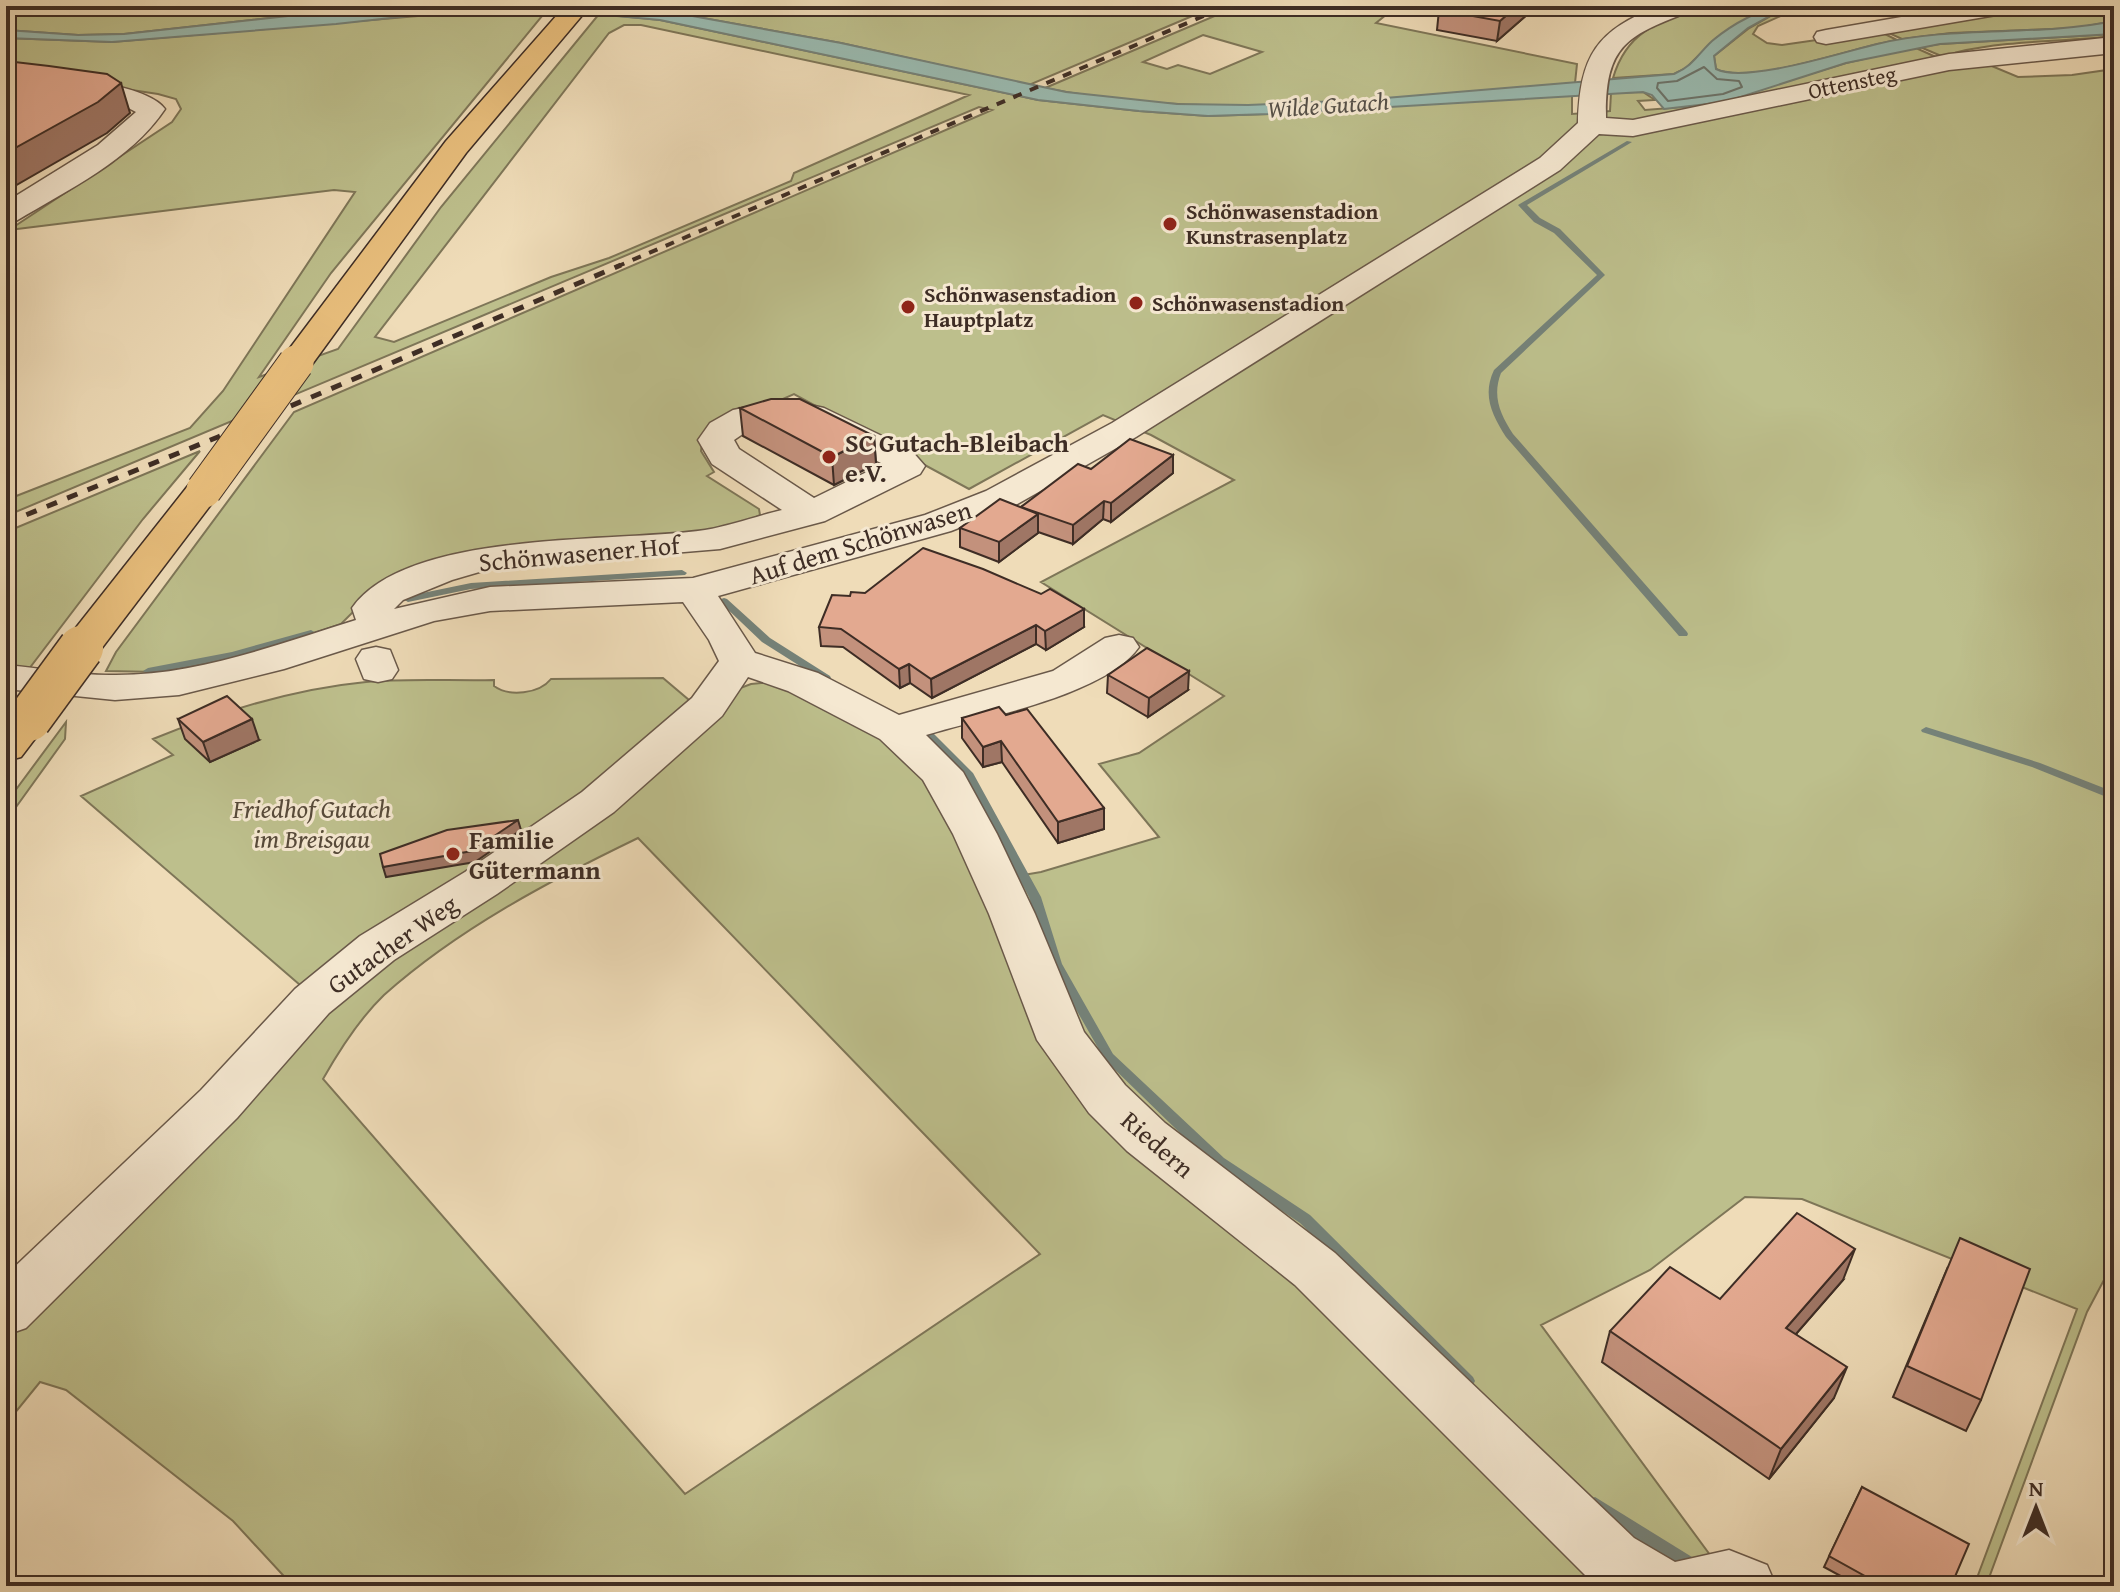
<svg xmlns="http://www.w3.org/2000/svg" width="2120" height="1592" viewBox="0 0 2120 1592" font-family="'Gentium Book Plus',serif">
  <rect width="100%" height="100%" fill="#efdcb8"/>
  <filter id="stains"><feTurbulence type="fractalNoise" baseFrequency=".0025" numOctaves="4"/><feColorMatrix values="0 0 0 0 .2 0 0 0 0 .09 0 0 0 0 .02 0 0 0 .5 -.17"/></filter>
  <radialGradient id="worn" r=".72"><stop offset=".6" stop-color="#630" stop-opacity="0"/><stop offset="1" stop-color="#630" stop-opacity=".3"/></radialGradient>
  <g fill="#bdbf8c" stroke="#7e7658" stroke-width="2" fill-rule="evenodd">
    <path d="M6,6H379L124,34L78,35L6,30Z"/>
    <path d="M637,6H1216L1029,85L841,43Z"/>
    <path d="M1238,6H1397L1376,23L1577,64L1575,83C1401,98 1218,123 1045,88ZM1203,35L1262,52L1210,74L1178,65L1167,69L1143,62Z"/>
    <path d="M1710,6H1774L1716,38L1686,68L1674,74L1613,78C1628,27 1663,21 1710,6Z"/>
    <path d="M1788,6H2114V21L2077,28L1951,33L1902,39L1882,30L1931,21L1845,10L1821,13L1794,10L1758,26L1753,34L1767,43L1782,45L1879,31L1897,40C1856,46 1750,87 1716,69L1714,56L1748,29Z"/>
    <path d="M500,9L547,10L331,273L259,377L338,349L441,207L599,14L660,20L1038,100L1139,111L1208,116L1269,114L1572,94V114L1610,111L1611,93L1643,92L1655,100L1638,101L1645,110L1708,105L1846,63L1903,50L1916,48L1936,57L1939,55L1920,47L1940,44L2114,34V36C2063,42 2009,40 1958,52L2018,77L2072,75L2114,69V1261L2087,1312L1986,1586H1974L2077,1309L1802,1199L1745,1197L1650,1270L1541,1325L1713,1559L1632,1586H293L233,1521L66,1390L40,1382L6,1424V1289L290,1004L300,985L81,796L173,755L153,739C222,711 292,689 366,682C408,678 452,681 494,680V686C509,697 539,694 551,679L663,678L695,705L751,684L772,682L868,728L916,769L937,798L976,883L1041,872L1159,837L1099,764L1139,753L1224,696L1041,582L1234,480L1151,435L1103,415L969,489L794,394L762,408L702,442L701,451L714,472L707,476L759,509L760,515L729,531L561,543L371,594L341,624L256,653L158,672L106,671L116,652L294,412L992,110L979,107L6,516V500L190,428L223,391L355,192L334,190L9,230L172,122L181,109L176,99L158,94L6,71V38L112,42ZM624,25H641L969,95L794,173L791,181L609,258L551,277L394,342L375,337L609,33ZM638,838L1040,1254L685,1494L323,1079C340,1049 359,1019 384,995C458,929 549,881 638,838Z"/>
    <path d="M200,451L143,519L6,699V532Z"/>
    <path d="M66,722L65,739L6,821V803Z"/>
  </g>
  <path fill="#9abbb1" stroke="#758279" stroke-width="2" d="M379,6H637L841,43L1066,92L1177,104L1248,105L1361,100L1674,74C1694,65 1697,55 1712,41C1731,25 1763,6 1788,6L1748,28L1714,56L1716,69C1745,84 1843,52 1877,44C1955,25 2036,37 2114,21V34L1940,44L1846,63L1725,102L1664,109L1652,95L1643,92L1269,114L1208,116L1139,111L1038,100L660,20L541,9L454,11L336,24L112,42L6,38V30L78,35L124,34Z"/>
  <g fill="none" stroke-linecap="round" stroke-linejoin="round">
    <path stroke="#6c746b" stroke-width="2" d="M1704,67L1717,79L1739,81L1742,87L1723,94L1668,101L1657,88L1658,83L1677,81Z"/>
    <g fill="#758279" fill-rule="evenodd">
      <path d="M1627,141L1632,142L1527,205L1540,218L1560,229L1605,275L1501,373C1492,396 1500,414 1513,434L1687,632L1688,634L1687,636H1679L1506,437C1492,415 1482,395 1494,370L1597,275L1554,233L1534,222L1518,205Z"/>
      <path d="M682,570L687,573L685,575L471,589L408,602L403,599L408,596L471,583Z"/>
      <path d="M724,598L727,599L770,638L830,676L831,678L830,680H822L762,642L721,603L719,601L721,599Z"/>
      <path d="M311,630L316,633L315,635L233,658L148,674L143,671L148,668L232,652Z"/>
      <path d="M1926,727L2040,763L2114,792V800L2032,767L1922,732L1921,730Z"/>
      <path d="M929,732L933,733L973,773L1041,897L1062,964L1113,1054L1224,1158L1310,1215L1473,1377L1475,1381L1473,1385L1468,1387L1463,1385L1300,1223L1214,1166L1105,1060L1050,964L1029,897L964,775L925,737L924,735Z"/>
      <path d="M1595,1497L1692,1557L1694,1562L1692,1567L1686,1569L1680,1567L1590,1509L1587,1504L1590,1499Z"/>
    </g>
    <g stroke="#6a594a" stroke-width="3">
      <g id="minor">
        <path d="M1660,6H1694L1691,11C1627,36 1605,44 1606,118L1633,120L1949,54L2114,37V53L1949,70L1633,136L1599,134L1560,170L1136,437L1012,507L951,531L718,596L755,653L818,673L899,715L1053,671L1105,638L1119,635L1133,638L1139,647C1106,695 981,718 926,735L963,772L997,834L1035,914L1084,1032L1125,1085L1165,1123L1335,1253L1634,1538L1675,1562L1729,1550L1767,1565L1776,1586H1601L1590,1580L1295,1285L1127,1151L1089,1113L1037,1040L989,914L953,834L923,780L880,739L788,691L748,677L722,716L614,812L497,894L394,960L329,1013L237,1118L26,1328L6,1335V1275L201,1090L295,989L360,936L465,872L582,792L692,698L719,661L709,640L683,602L490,611L434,621L284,669L179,695L115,700L6,689V665C42,668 80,676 116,675C199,675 278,644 356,620L352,608C407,529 617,543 705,530C730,526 757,516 782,510L712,464L698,440L710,423L733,410L773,402L801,403L824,408L911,450L925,466L920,474L825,521L720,549L493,568L452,580L403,600L394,609L490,587L693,578L925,515L986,491L1112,423L1540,158L1578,123C1580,56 1596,30 1660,6ZM788,423L803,424L883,464L814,498L739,449L734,440L756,425Z"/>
        <path d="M1965,6H2020L2017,11L2008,13L1826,44L1817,42L1814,37L1817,32L1826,30Z"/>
        <path d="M6,69C40,74 147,82 165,109C130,161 69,189 16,221L6,224V202L98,145L136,112L117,102L6,85Z"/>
        <path d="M376,647L390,650L398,670L392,679L378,682L364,679L356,659L362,650Z"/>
      </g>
    </g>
    <g stroke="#3e2d25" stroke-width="3">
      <g id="highway">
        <path d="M565,6H590L466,153L308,370L296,373L284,370L279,363L284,356L446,141Z"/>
        <path d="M204,479L217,482L222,490L95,657L81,660L67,657L61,648L67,639L191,482Z"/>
        <path d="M29,706L44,710L50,719L21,757L6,761C6,734 0,714 29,706Z"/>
      </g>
    </g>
    <use href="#minor" fill="#f5e8d1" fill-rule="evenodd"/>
    <use href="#highway" fill="#e8be7c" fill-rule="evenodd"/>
    <path stroke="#3e2d25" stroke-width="4" stroke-dasharray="9 9" stroke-linecap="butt" d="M616,267L1227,6"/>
    <path stroke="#3e2d25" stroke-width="5" stroke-dasharray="11 11" stroke-linecap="butt" d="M6,523L218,437L621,265"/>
    <g stroke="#3e2d25" stroke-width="37" stroke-linecap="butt">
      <path id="highway-bridge-far1" d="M204,490L296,363"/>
    </g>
    <g stroke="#3e2d25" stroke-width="47" stroke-linecap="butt">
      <path id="highway-bridge" d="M29,719L81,648"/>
    </g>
    <use href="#highway-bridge-far1" stroke="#e8be7c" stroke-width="35"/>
    <use href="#highway-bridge" stroke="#e8be7c" stroke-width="44"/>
  </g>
  <g fill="#c3917c" stroke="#3e2d25" stroke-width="2">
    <path d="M1537,6L1497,41L1437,30L1439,10Z"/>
    <path d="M740,408L874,436L876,464L834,485L743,436Z"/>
    <path d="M1173,455V473L1111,522L1103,519L1073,544L1038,532V533L999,562L960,547V528L1021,507L1091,469Z"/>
    <path d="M865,593L1041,594L1084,627L1046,650L1036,644L932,698L910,683L900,688L843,647L821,646L819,627L850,596Z"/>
    <path d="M1108,675L1188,690L1148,717L1107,693Z"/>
    <path d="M1006,715L1104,808V829L1058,843L1002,762L983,767L962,738V718Z"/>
    <path d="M178,719L259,740L210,762L185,739Z"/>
    <path d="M1947,1269L1981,1400L1966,1431L1893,1397Z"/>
    <path d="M1843,1280L1796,1334L1834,1398L1769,1479L1602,1362L1610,1331Z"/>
    <path d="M1862,1487L1951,1586H1859L1824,1567Z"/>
  </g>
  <g fill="#9f7665" stroke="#3e2d25" stroke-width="2">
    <path d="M1517,6H1537L1497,41L1500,21Z"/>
    <path d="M121,83L130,113L107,133L6,191V153Z"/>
    <path d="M874,436L876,464L834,485L832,457Z"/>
    <path d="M1173,455V473L1111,522V503Z"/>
    <path d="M1104,501L1103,519L1073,544V525Z"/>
    <path d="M1038,514V533L999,562V542Z"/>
    <path d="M1084,609V627L1046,650L1045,631Z"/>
    <path d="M1036,625V644L932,698L931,679Z"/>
    <path d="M909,664L910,683L900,688L899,669Z"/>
    <path d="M1189,671L1188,690L1148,717L1149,698Z"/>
    <path d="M252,719L259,740L210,762L203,742Z"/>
    <path d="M1001,741L1002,762L983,767V747Z"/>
    <path d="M1104,808V829L1058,843V822Z"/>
    <path d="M518,820L521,830L475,862L386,877L383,867Z"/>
    <path d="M1855,1249L1843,1280L1774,1359L1786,1328Z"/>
    <path d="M1847,1367L1834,1398L1769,1479L1781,1449Z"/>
  </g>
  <g fill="#e3a990" stroke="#3e2d25" stroke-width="2">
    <path d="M1444,6H1517L1500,21L1439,10Z"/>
    <path d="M6,61L49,66L107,74L121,83L98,102L6,153Z"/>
    <path d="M771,399H800L874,436L832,457L740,408Z"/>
    <path d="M1130,439L1173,455L1111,503L1104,501L1073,525L1021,507L1078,464L1091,469Z"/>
    <path d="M1000,499L1038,514L999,542L960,528Z"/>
    <path d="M923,548L983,569L1041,594L1050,589L1084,609L1045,631L1036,625L931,679L909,664L899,669L841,629L819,627L832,595L850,596L851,592L865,593Z"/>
    <path d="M1147,648L1189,671L1149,698L1108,675Z"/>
    <path d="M227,696L252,719L203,742L178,719Z"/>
    <path d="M999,707L1006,715L1027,709L1104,808L1058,822L1001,741L983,747L962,718Z"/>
    <path d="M518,820L472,851L383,867L380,854L447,830Z"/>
    <path d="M1797,1213L1855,1249L1786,1328L1847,1367L1781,1449L1610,1331L1670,1267L1720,1299Z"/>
    <path d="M1960,1238L2030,1269L1981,1400L1907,1366Z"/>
    <path d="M1862,1487L1969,1544L1951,1586H1883L1829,1556Z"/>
  </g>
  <g fill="#8f2418" stroke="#f5e8d1" stroke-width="3">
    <circle cx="1170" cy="224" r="8"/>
    <circle cx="1136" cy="303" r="8"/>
    <circle cx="908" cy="307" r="8"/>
    <circle cx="829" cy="457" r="8"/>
    <circle cx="453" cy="854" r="8"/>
  </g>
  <g text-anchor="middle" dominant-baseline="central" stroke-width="6" stroke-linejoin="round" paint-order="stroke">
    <g font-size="22" fill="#3e2d25" stroke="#f5e8d1">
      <text transform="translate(1852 82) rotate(-12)">Ottensteg</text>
    </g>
    <g font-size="22" font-weight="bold" fill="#3e2d25" stroke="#f5e8d1" text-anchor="start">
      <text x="1186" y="211">Schönwasenstadion<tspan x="1186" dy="25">Kunstrasenplatz</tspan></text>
      <text x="924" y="294">Schönwasenstadion<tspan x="924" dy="25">Hauptplatz</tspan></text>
      <text x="1152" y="303">Schönwasenstadion</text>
    </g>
    <g font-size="24" font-style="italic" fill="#555048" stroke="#f5e8d1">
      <text transform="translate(1328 105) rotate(-4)">Wilde Gutach</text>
    </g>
    <g font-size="26" font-weight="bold" fill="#3e2d25" stroke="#f5e8d1" text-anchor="start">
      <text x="845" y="442">SC Gutach-Bleibach<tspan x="845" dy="30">e.V.</tspan></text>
      <text x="469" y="839">Familie<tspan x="469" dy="30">Gütermann</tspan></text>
    </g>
    <g font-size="26" fill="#3e2d25" stroke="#f5e8d1">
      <text transform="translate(860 542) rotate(-17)">Auf dem Schönwasen</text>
      <text transform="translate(579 553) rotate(-5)">Schönwasener Hof</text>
      <text transform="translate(392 944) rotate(-35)">Gutacher Weg</text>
      <text transform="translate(1158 1144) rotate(41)">Riedern</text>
    </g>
    <g font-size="26" font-style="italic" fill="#574a3a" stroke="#f5e8d1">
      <text x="312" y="808">Friedhof Gutach<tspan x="312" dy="30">im Breisgau</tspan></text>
    </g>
  </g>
  <rect width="2120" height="1592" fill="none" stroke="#efdcb8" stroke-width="32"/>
  <rect x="8" y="8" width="2104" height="1576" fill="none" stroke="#3e2d25" stroke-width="4"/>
  <rect x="16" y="16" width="2088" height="1560" fill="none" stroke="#3e2d25" stroke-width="2"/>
  <g transform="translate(2036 1508)" stroke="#f5e8d1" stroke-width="6" paint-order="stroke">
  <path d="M0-6L14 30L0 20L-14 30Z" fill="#3e2d25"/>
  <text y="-12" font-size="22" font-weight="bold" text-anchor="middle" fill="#3e2d25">N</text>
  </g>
  <rect width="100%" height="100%" filter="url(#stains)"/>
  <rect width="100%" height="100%" fill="url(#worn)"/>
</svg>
